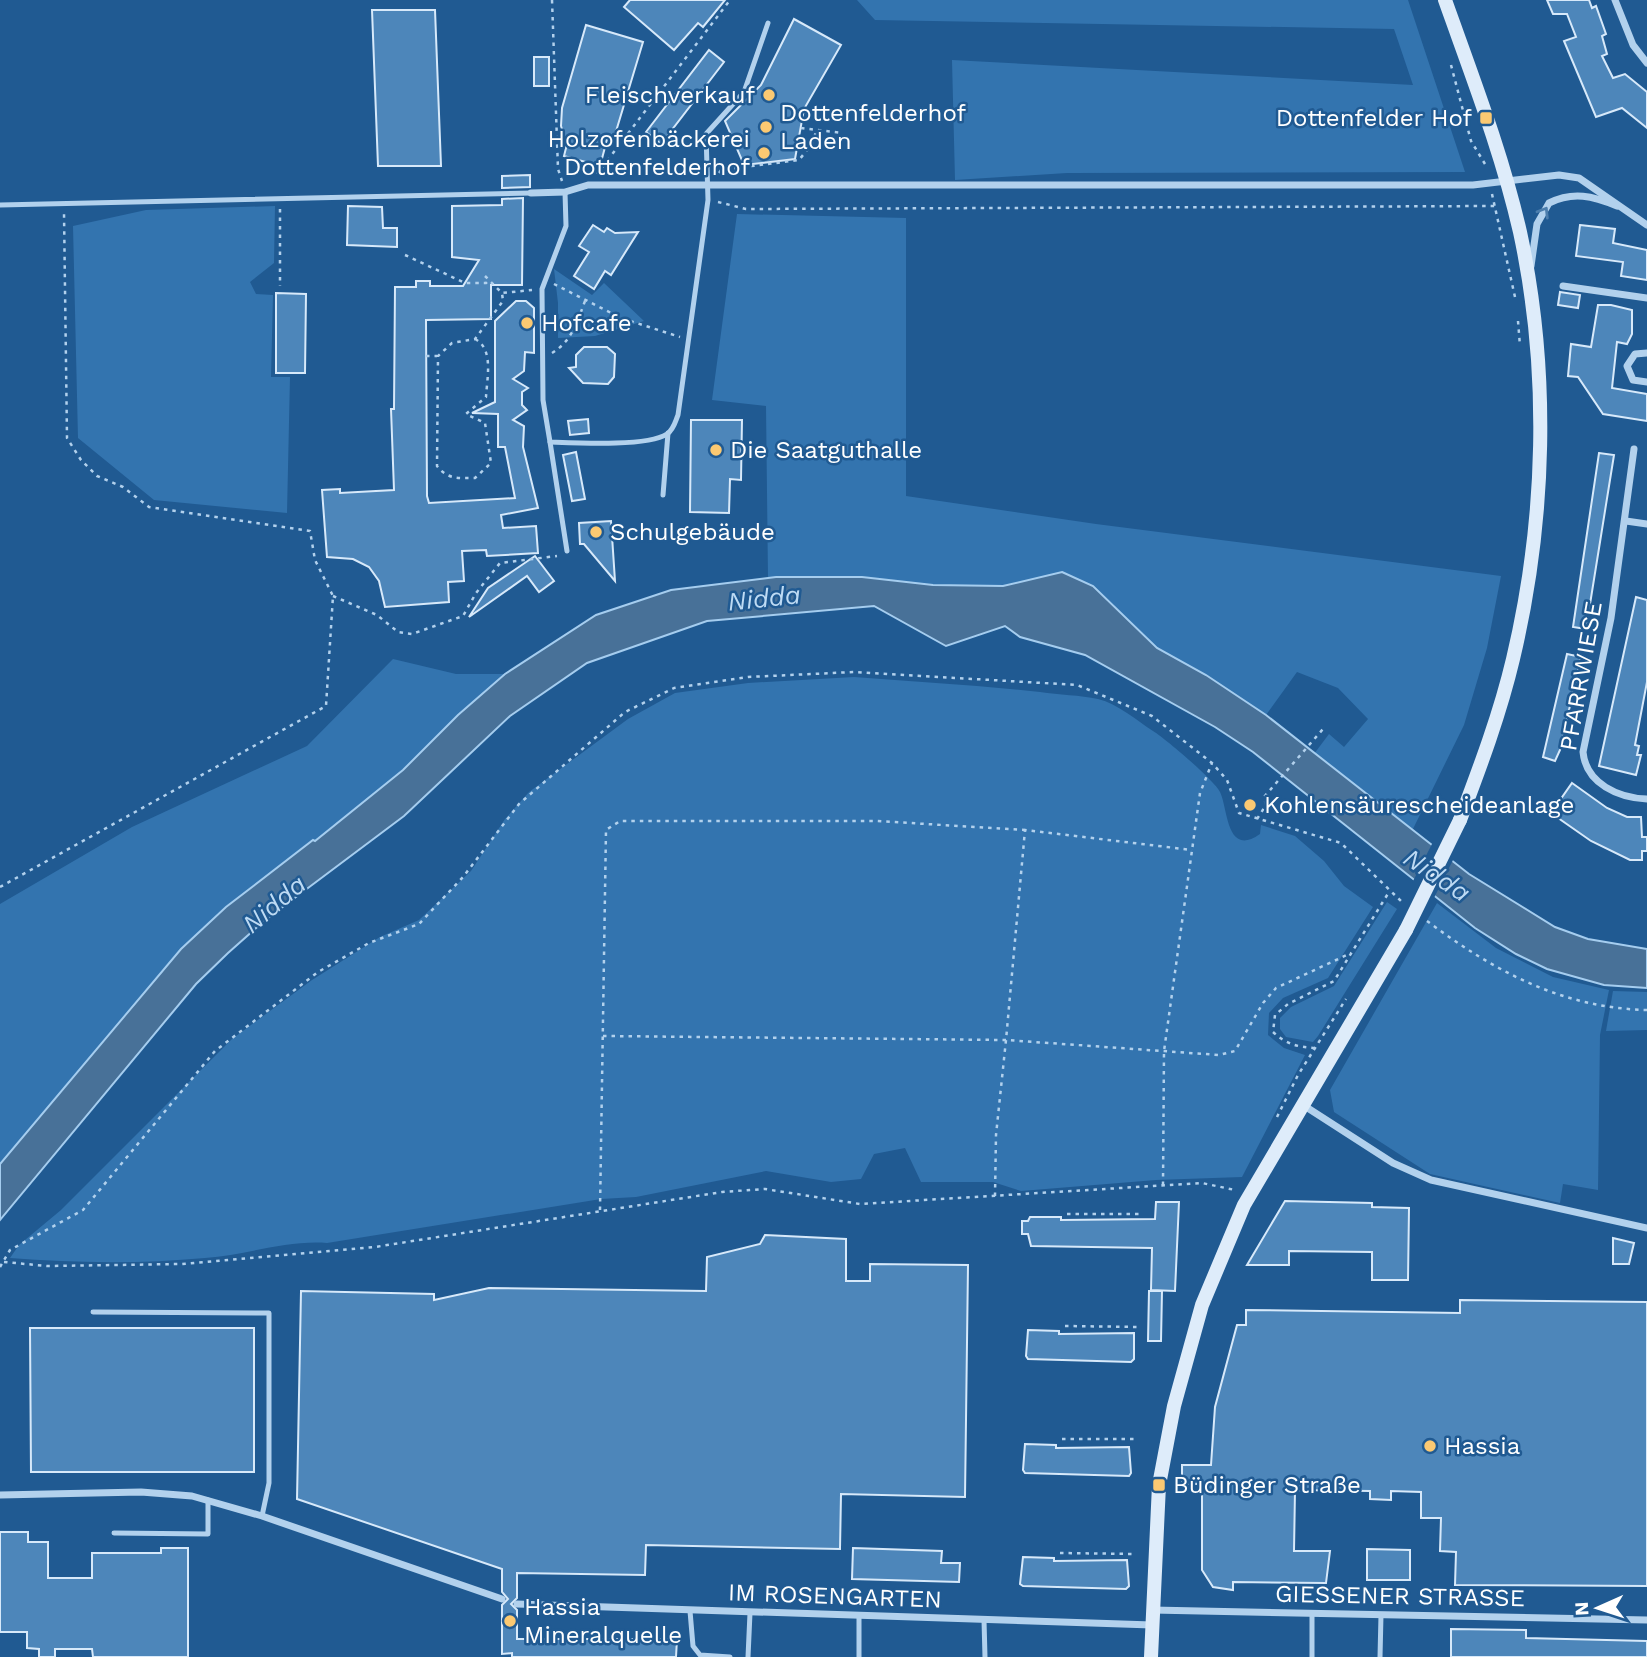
<svg xmlns="http://www.w3.org/2000/svg" width="1647" height="1657" viewBox="0 0 1647 1657" font-family="'Work Sans',sans-serif">
  <rect width="100%" height="100%" fill="#205a92"/>
  <g fill="#3374af">
    <path d="M857,0H1408L1465,172L1067,173L955,180L952,60L1413,85L1394,29L875,20Z"/>
    <path d="M275,206L274,263L250,282L256,294L273,295L271,377H290L287,513L154,500L78,438L73,226L146,210Z"/>
    <path d="M737,214L906,218V496L1096,524L1501,576L1487,648L1464,725L1412,831L1314,754L1329,734L1344,747L1368,719L1338,688L1297,672L1266,715L1206,675L1157,648L1093,586L1031,581L1003,586L933,585L768,578L766,406L712,400Z"/>
    <path d="M554,269L592,295L604,283L644,321L595,336L558,338V303Z"/>
    <path d="M393,659L456,674H505L458,715L403,770L315,841L312,840L226,907L181,949L0,1164V904L132,827L307,746Z"/>
    <path d="M854,677C916,682 978,685 1040,692C1059,695 1080,695 1098,699C1118,704 1136,720 1153,731C1166,739 1214,780 1220,792C1228,808 1226,858 1260,834L1261,825L1295,836L1324,861L1344,886L1373,907L1328,978L1283,998L1269,1013L1268,1035L1284,1048L1305,1055L1242,1177L1156,1180L1021,1191L993,1182H921L905,1148L874,1154L861,1179L831,1182L766,1171L636,1197L601,1199L327,1243C286,1240 246,1255 205,1258C140,1264 74,1263 10,1258L19,1245L61,1210L232,1039L312,980L380,937L419,920L471,871L505,819L529,792L628,719L675,693L748,683Z"/>
    <path d="M1387,902L1397,909L1318,1036L1313,1042L1286,1037L1280,1029V1018L1291,1007L1334,986Z"/>
    <path d="M1437,903L1496,948L1553,977L1609,990L1600,1035L1598,1190L1563,1184L1560,1203L1430,1174L1334,1112L1330,1090Z"/>
    <path d="M1613,991L1647,992V1030L1606,1031Z"/>
  </g>
  <path fill="#487198" stroke="#a5cdef" stroke-width="2" d="M1062,572L1093,586L1157,648L1206,675L1266,715L1469,874L1555,927L1588,939L1647,949V988L1604,985L1547,969L1516,954L1475,928L1253,752L1215,727L1085,655L1020,637L1005,626L946,646L874,606L707,621L587,663L510,716L404,816L264,921L228,953L196,984L0,1220V1164L181,949L226,907L313,840L315,841L403,770L458,715L505,674L596,615L671,590L776,577H862L933,585L1003,586Z"/>
  <path fill="#205a92" d="M1433,842L1454,858L1433,900L1412,883Z"/>
  <g fill="#4d86ba" stroke="#d7e9fa" stroke-width="2">
    <path d="M630,0H725L703,27L698,23L674,50L624,7Z"/>
    <path d="M1547,0H1589L1592,8L1596,6L1606,34L1602,36L1607,54L1602,56L1613,78L1625,74L1647,92V128L1622,108L1596,117L1564,41L1576,37L1567,14H1553Z"/>
    <path d="M372,10H435L441,166H378Z"/>
    <path d="M794,19L841,45L804,109L795,159L744,165L725,121L761,85Z"/>
    <path d="M586,25L643,42L614,138L608,136L600,166L564,156L568,140L565,139L561,126L562,108Z"/>
    <path d="M709,50L724,62L661,144L646,132Z"/>
    <rect x="534" y="57" width="15" height="29"/>
    <path d="M530,175V187L502,188V176Z"/>
    <path d="M523,198L522,285H491V319L426,320L427,496L429,503L515,498L505,447H498V414L472,413L495,402V321L516,301H526L534,308V353L525,352L524,371L513,379L528,388L522,392V405L527,410L513,420L524,426L523,447L538,508L501,515L503,528L536,526L538,553L487,556L486,550L462,551L464,581L448,582L449,602L385,607L379,581L369,567L353,559L327,557L322,490L340,489V493L394,490L391,409H394L395,287H416V281H430V286H463L479,260L452,257V206L502,205V199Z"/>
    <path d="M348,206L382,207L383,228H397V247L347,245Z"/>
    <path d="M593,225L604,232L607,228L615,233L638,232L611,275L605,271L594,289L574,276L589,252L579,246Z"/>
    <path d="M1580,225L1615,229L1613,243L1647,250V280L1621,276L1623,262L1576,256Z"/>
    <path d="M1560,292L1580,295L1578,308L1558,305Z"/>
    <path d="M276,293L306,294L305,373H276Z"/>
    <path d="M1598,305H1611L1632,310V334L1627,344L1617,342L1612,388L1647,394V421L1603,414L1578,377L1568,376L1571,344L1591,347Z"/>
    <path d="M584,347H607L615,354L614,377L608,384L583,383L569,368L576,367V355Z"/>
    <path d="M588,419L589,433L570,435L568,421Z"/>
    <path d="M691,420H742L741,480L730,479L729,513L690,512Z"/>
    <path d="M576,452L585,499L572,501L563,455Z"/>
    <path d="M1599,453L1614,455L1586,629L1573,627Z"/>
    <path d="M611,521L615,581L584,544H580L579,523Z"/>
    <path d="M535,556L554,581L539,592L527,576L469,617L488,588Z"/>
    <path d="M1636,597L1647,600V682L1635,745L1639,746L1637,755H1641L1636,775L1599,766Z"/>
    <path d="M1567,654L1581,657L1560,750L1555,761L1543,757Z"/>
    <path d="M1572,783L1607,808L1627,817H1641L1642,837H1647V851H1642V860H1630L1591,841L1551,813Z"/>
    <path d="M1285,1201L1372,1203V1207L1409,1208L1408,1280H1372V1252L1289,1251V1265H1247Z"/>
    <path d="M1156,1202H1179L1175,1291L1151,1290L1152,1248L1031,1246L1028,1234H1022V1221H1028L1030,1217H1061V1220L1155,1219Z"/>
    <path d="M765,1235L846,1239V1281H870V1264L968,1265L965,1497L841,1494L840,1549L646,1545L645,1575L517,1573V1598L511,1604L517,1610V1639H677L676,1657H512V1653L502,1654V1605L508,1599L502,1592V1569L297,1499L301,1291L434,1294V1300L489,1288L706,1291L707,1257L760,1244Z"/>
    <path d="M1613,1238L1634,1243L1629,1264H1613Z"/>
    <path d="M1149,1291H1162L1161,1341H1148Z"/>
    <path d="M1460,1300L1647,1302V1586L1455,1585L1456,1552L1440,1551L1441,1518H1421V1492L1391,1491V1500L1370,1499V1491L1295,1490L1294,1551H1330L1326,1583L1233,1582V1590L1213,1587L1202,1570V1484H1182V1465H1211L1215,1407L1237,1325H1246V1310L1460,1313Z"/>
    <path d="M30,1328H254V1472H31Z"/>
    <path d="M1028,1330L1059,1331V1334L1134,1333V1359L1131,1362L1028,1359L1026,1356Z"/>
    <path d="M1025,1444L1056,1445V1448L1129,1447L1131,1473L1129,1476L1025,1473L1023,1470Z"/>
    <path d="M0,1532H28V1542H48V1578H92V1553H161V1548H188V1657H93L92,1649H55V1657H39V1649L27,1648V1632H0Z"/>
    <path d="M853,1548L942,1551L941,1563H960L959,1582L852,1579Z"/>
    <path d="M1367,1549L1410,1550V1580H1367Z"/>
    <path d="M1023,1557L1054,1558V1561L1127,1560L1129,1586L1126,1589L1023,1586L1020,1584Z"/>
    <path d="M1451,1629L1526,1630V1638L1647,1641V1657H1451Z"/>
  </g>
  <g fill="none" stroke-linecap="round" stroke-linejoin="round">
    <g stroke="#b2d1ed" stroke-width="2.5" stroke-dasharray="3.5 5" stroke-linecap="butt">
      <path d="M552,0L558,169L562,181"/>
      <path d="M1451,65L1471,141L1485,164"/>
      <path d="M801,128L843,133"/>
      <path d="M719,173L721,170L799,160L812,144L817,129"/>
      <path d="M597,174L730,0"/>
      <path d="M1492,194L1515,297"/>
      <path d="M718,202L746,209L1495,206"/>
      <path d="M280,209V286"/>
      <path d="M405,255L465,283H486L490,279"/>
      <path d="M485,276L502,293L532,290"/>
      <path d="M554,284L621,318L680,337"/>
      <path d="M1518,321L1520,346"/>
      <path d="M475,339C494,349 487,378 486,397L466,414L485,423L491,463L475,478C459,478 448,480 437,466L438,356L452,343L475,339L503,301L502,293"/>
      <path d="M552,353C572,341 577,322 585,301"/>
      <path d="M426,356H437"/>
      <path d="M333,596L377,615L398,632L412,634L463,616L476,593L500,563L557,556"/>
      <path d="M1257,819L1266,805L1264,797L1323,729"/>
      <path d="M0,887L326,706L333,596L315,560L310,531L149,507L123,487L97,476L81,460L67,438L64,213"/>
      <path d="M1427,921C1494,971 1562,1008 1647,1010"/>
      <path d="M603,1036L1006,1040L1025,830L1192,850"/>
      <path d="M1315,1048C1297,1047 1286,1044 1273,1032L1275,1015L1288,1004L1334,981L1389,892"/>
      <path d="M1277,1117L1298,1075L1346,999"/>
      <path d="M1163,1185L1164,1051L1200,793L1212,763"/>
      <path d="M995,1196L996,1135L1006,1040L1219,1055L1235,1051L1263,1003L1276,988L1351,953"/>
      <path d="M600,1210L606,830L620,821H877L1025,830"/>
      <path d="M1067,1214H1142"/>
      <path d="M4,1262L47,1266L182,1264L375,1247L722,1192L765,1189L860,1204L1202,1183L1235,1190"/>
      <path d="M0,1267L10,1250L83,1210L215,1051L318,972L369,943L419,924L463,877L519,804L625,712L674,688L748,677L854,672L1077,685L1152,716L1212,763L1227,780L1239,813L1341,843L1402,902"/>
      <path d="M1065,1326L1140,1327"/>
      <path d="M1062,1439H1137"/>
      <path d="M1060,1553L1135,1554"/>
    </g>
    <g stroke="#b2d1ed" stroke-width="5">
      <path d="M565,192L566,226L542,289L543,400L550,442C576,443 647,447 667,434C674,429 675,422 678,415L708,200L706,134L744,92L768,23"/>
      <path d="M0,205L531,193"/>
      <path d="M550,442L567,551"/>
      <path d="M663,495L668,433"/>
      <path d="M93,1312L269,1313V1483L262,1516"/>
      <path d="M114,1533L208,1534V1500"/>
      <path d="M690,1611L693,1646L700,1655L730,1657"/>
      <path d="M1312,1613V1657"/>
      <path d="M984,1620L985,1657"/>
      <path d="M748,1657L750,1613"/>
      <path d="M859,1657V1616"/>
      <path d="M1380,1657L1381,1615"/>
    </g>
    <g stroke="#b2d1ed" stroke-width="7">
      <path d="M1615,0L1633,45L1647,63"/>
      <path d="M531,193L565,192L588,185H1473L1559,175L1579,178L1647,225"/>
      <path d="M1531,266L1537,224L1549,203C1573,191 1593,196 1617,206"/>
      <path d="M1563,286L1647,298"/>
      <path d="M1647,353L1635,354L1627,366L1633,380L1647,382"/>
      <path d="M1634,449L1611,618L1583,752C1586,784 1619,798 1647,799"/>
      <path d="M1626,521L1647,524"/>
      <path d="M1303,1105L1393,1163L1431,1180L1647,1228"/>
      <path d="M0,1495L141,1492L192,1496L262,1516L502,1599"/>
      <path d="M517,1604L1152,1625"/>
      <path d="M1152,1610L1647,1620"/>
    </g>
    <g stroke="#deecfa" stroke-width="14">
      <path d="M1445,0C1472,76 1502,153 1520,232C1550,371 1546,520 1513,659C1500,714 1480,767 1460,820"/>
      <path d="M1151,1657L1159,1485L1174,1406L1202,1305L1244,1205L1406,930"/>
    </g>
    <path stroke="#deecfa" stroke-width="14" d="M1406,930L1460,820"/>
  </g>
  <defs><path id="oneway-chevron" d="M-2-3.5L2.5 0L-2 3.5" fill="none" stroke-width="1.6" stroke-linecap="round" stroke-linejoin="round" transform="scale(1.75)"/></defs>
  <use stroke="#4c7ead" href="#oneway-chevron" transform="translate(1544 212) rotate(-58)"/>
  <g fill="#fbc972" stroke="#205a92" stroke-width="2.5">
    <circle cx="769" cy="95" r="7"/>
    <rect x="1479" y="111" width="14" height="14" rx="3.5"/>
    <circle cx="766" cy="127" r="7"/>
    <circle cx="764" cy="153" r="7"/>
    <circle cx="527" cy="323" r="7"/>
    <circle cx="716" cy="450" r="7"/>
    <circle cx="596" cy="532" r="7"/>
    <circle cx="1250" cy="805" r="7"/>
    <circle cx="1430" cy="1446" r="7"/>
    <rect x="1152" y="1478" width="14" height="14" rx="3.5"/>
    <circle cx="510" cy="1621" r="7"/>
  </g>
  <g text-anchor="middle" dominant-baseline="central" stroke-width="5" stroke-linejoin="round" paint-order="stroke">
    <g font-size="24" fill="#fff" stroke="#205a92" text-anchor="start">
      <text x="755" y="95" text-anchor="end">Fleischverkauf</text>
      <text x="780" y="113">Dottenfelderhof<tspan x="780" dy="28">Laden</tspan></text>
      <text x="1472" y="118" text-anchor="end">Dottenfelder Hof</text>
      <text x="750" y="139" text-anchor="end">Holzofenbäckerei<tspan x="750" dy="28">Dottenfelderhof</tspan></text>
      <text x="541" y="323">Hofcafe</text>
      <text x="730" y="450">Die Saatguthalle</text>
      <text x="610" y="532">Schulgebäude</text>
      <text x="1264" y="805">Kohlensäurescheideanlage</text>
      <text x="1444" y="1446">Hassia</text>
      <text x="1173" y="1485">Büdinger Straße</text>
      <text x="524" y="1607">Hassia<tspan x="524" dy="28">Mineralquelle</tspan></text>
    </g>
    <g font-size="24" fill="#fff" stroke="#205a92">
      <text transform="translate(1581 676) rotate(-80)">PFARRWIESE</text>
      <text transform="translate(835 1596) rotate(2)">IM ROSENGARTEN</text>
      <text transform="translate(1400 1596) rotate(1)">GIESSENER STRASSE</text>
    </g>
    <g font-size="26" font-style="italic" fill="#bedbf4" stroke="#205a92">
      <text transform="translate(764 598) rotate(-6)">Nidda</text>
      <text transform="translate(1437 875) rotate(34)">Nidda</text>
      <text transform="translate(274 904) rotate(-40)">Nidda</text>
    </g>
  </g>
  <g transform="translate(1598 1608) rotate(267)" stroke="#205a92" stroke-width="5" paint-order="stroke">
  <path d="M0-5L12 26L0 18L-12 26Z" fill="#ffffff"/>
  <text y="-10" font-size="19" font-weight="bold" text-anchor="middle" fill="#ffffff">N</text>
  </g>
</svg>
